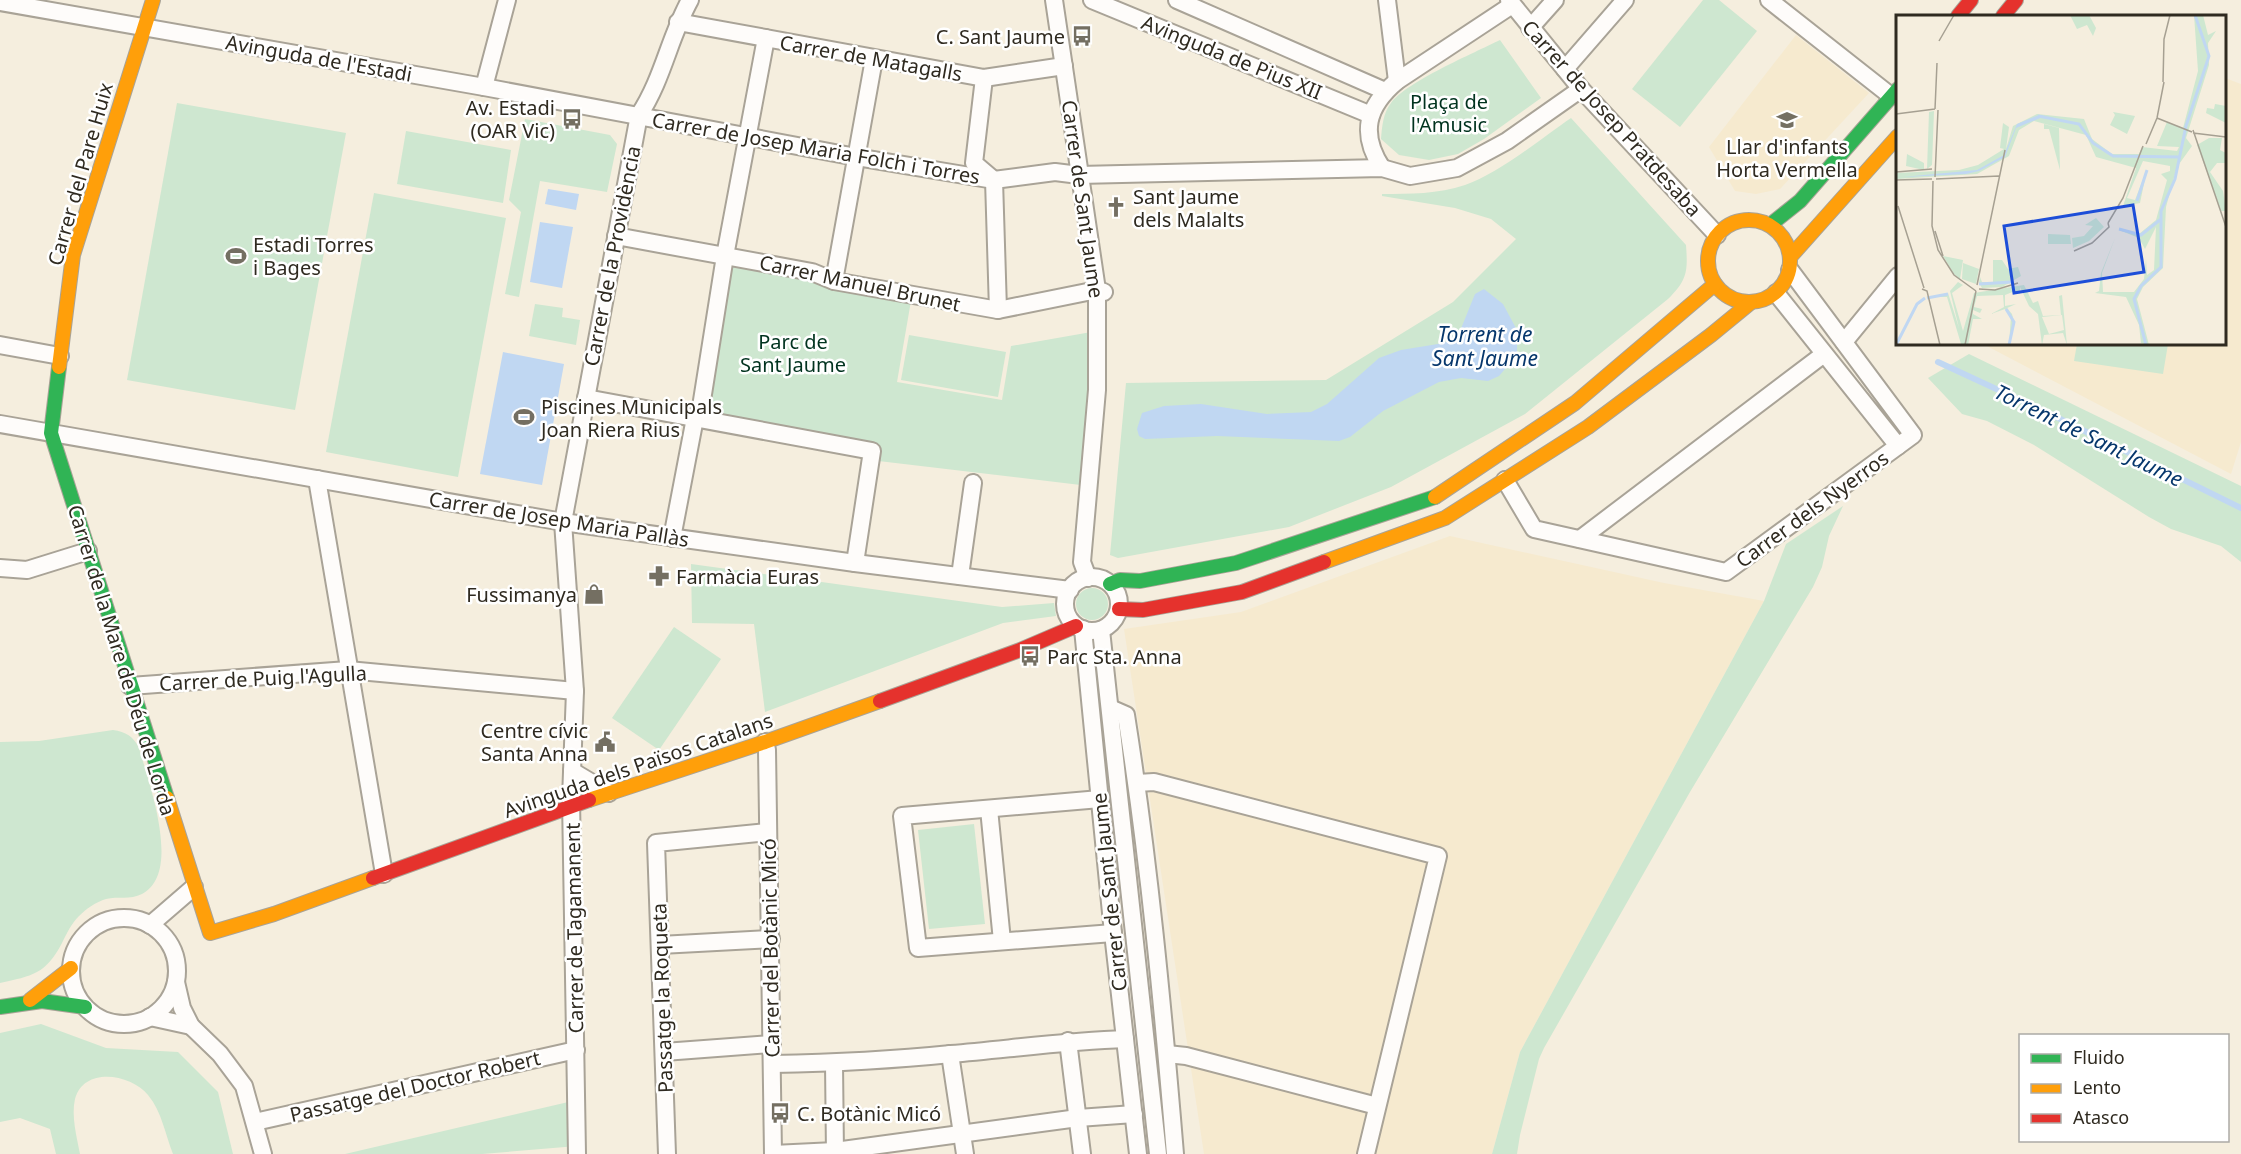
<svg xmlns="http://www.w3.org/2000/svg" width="2241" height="1154" viewBox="0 0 2241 1154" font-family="'Noto Sans',sans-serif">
  <rect width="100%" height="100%" fill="#f5eede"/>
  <g fill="#f6eacf">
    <path d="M1796,35L1869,93L1780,189L1756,194L1735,191L1709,147Z"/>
    <path d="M2225,78L2241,84V442L2231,474L1983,344H2224Z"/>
    <path d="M1450,536L1664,583L1764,601L1520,1052L1492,1154H1204L1124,629L1241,612Z"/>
  </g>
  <g fill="#cee7d0">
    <path d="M1703,0H1719L1757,31L1680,127L1632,89Z"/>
    <path d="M1500,40L1541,98L1484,139L1458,154L1429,160L1399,155L1381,139C1382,127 1383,113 1391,103C1406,82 1474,53 1500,40Z"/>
    <path d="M177,103L346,133L295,410L127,380Z"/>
    <path d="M1571,118L1686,245C1688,272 1687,280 1668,299L1525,414L1391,487L1289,527L1118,558L1110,555L1126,383L1326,380L1453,302L1516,239L1491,219L1455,208L1382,196V194C1410,194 1438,194 1465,185C1498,174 1542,138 1571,118Z"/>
    <path d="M525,119L610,135L617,144L607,192L540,181L519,297L505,294L521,212L509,200Z"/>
    <path d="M406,131L511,150L503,203L397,184Z"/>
    <path d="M374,193L506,218L458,477L326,452Z"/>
    <path d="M725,256L912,295L897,382L1002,400L1011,346L1097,331L1089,486L870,460L872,452L700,413Z"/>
    <path d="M535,304L563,308L562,317L580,320L576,345L529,336Z"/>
    <path d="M909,335L1006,352L998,397L901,380Z"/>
    <path d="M2077,344H2168L2163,374L2074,361Z"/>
    <path d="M1969,354L2241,486V562L2221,546L2171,529L2149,517L2034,445L1987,421L1962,414L1928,378Z"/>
    <path d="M1843,506L1829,536L1822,567L1813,587L1690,792L1544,1048L1539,1059L1520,1135L1517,1154H1492L1520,1052L1764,601L1786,544Z"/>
    <path d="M691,564L1002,607L1054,603L1056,616L1003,623L765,712L754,624L692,623Z"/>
    <circle cx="1092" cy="604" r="16"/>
    <path d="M674,627L721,659L659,750L612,718Z"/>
    <path d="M113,730C126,732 133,736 139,748C148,781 183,873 142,894C130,900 118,896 106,899C96,902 86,909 79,916C71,924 67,933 62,943C46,974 32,976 0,983V742L39,741Z"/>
    <path d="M974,824L985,924L929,929L918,830Z"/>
    <path d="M41,1024L106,1048L178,1052L218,1092L233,1154H173C165,1134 162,1112 148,1095C131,1074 84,1066 75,1099C71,1116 77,1138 80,1154H56L50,1129L20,1118L0,1122V1033Z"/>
    <path d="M577,1100V1146L482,1154H345Z"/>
  </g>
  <g fill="#c0d7f2">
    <path d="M548,189L579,194L576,210L545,204Z"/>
    <path d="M540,222L573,227L562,288L530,282Z"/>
    <path d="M1484,289L1503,304L1517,330V355L1499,376L1488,381L1461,378L1439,382L1383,411L1350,437L1339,441L1217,436L1145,439L1139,436L1137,429L1142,413L1164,406L1201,404L1267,414L1311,412L1327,404L1379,358L1401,350L1444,343L1460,331L1475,294Z"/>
    <path d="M503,352L564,364L542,485L480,474Z"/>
  </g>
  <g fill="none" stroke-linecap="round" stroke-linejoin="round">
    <path stroke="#c0d7f2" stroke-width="6" d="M1938,362L2046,412L2241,508"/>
    <g stroke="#a9a397" stroke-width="20">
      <g id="street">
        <path d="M1054,0L1097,290V390L1082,562L1088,578"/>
        <path d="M1092,0L1371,115"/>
        <path d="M1177,0L1385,91"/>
        <path d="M1387,0L1397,81"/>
        <path d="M1509,0L1581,89L1717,235"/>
        <path d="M1769,0L1891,96"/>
        <path d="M0,2L484,87L856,157L994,180L1055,172L1079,175L1382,168L1410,176L1457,168L1507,141L1581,89"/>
        <path d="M678,22L984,78L1064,66"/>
        <path d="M1530,28L1555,0"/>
        <path d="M1565,69L1625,0"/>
        <path d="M984,78L974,163L994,180L998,310"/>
        <path d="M484,87L507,0"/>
        <path d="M1382,168C1360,134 1366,107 1397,81L1512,5"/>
        <path d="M616,236L812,272L834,281L998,310L1097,290L1104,292"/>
        <path d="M834,281L874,59"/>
        <path d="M1776,293L1898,446L1913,435L1790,270"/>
        <path d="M1844,342L1898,276"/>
        <path d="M0,345L60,356"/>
        <path d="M586,398L872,451L855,563"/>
        <path d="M0,424L563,522L855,563L1070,590"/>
        <path d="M317,479L384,874"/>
        <path d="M1505,480L1534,529L1726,572L1898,446"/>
        <path d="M672,538L695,418L700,413L725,256L766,38"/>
        <path d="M1580,539L1824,354"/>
        <path d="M0,568L27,570L88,551"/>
        <path d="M960,576L973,483"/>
        <circle cx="1092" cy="604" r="27"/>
        <path d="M1083,629L1113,933L1138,1154"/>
        <path d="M1101,630L1158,1154"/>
        <path d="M130,686L348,670L575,691"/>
        <path d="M1110,708L1126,715C1149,860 1163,1008 1175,1154"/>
        <path d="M765,742L767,750L773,1154"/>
        <path d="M572,771L609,793"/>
        <path d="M1137,783L1154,782L1438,856L1366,1154"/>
        <path d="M1100,799L902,816L918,948L1113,933"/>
        <path d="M989,809L1002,941"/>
        <circle cx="124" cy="971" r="53"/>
        <path d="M150,925L194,887"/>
        <path d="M660,945L771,939"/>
        <path d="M176,982L182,1008L191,1026L220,1054L244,1086L263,1154"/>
        <path d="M150,1017L191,1026"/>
        <path d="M1068,1041L1082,1154"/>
        <path d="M664,1052L772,1044"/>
        <path d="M950,1054L965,1154"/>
        <path d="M1167,1054L1186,1056L1377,1106"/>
        <path d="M834,1063L835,1154"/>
        <path d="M773,1064C833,1063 892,1060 951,1054C1009,1049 1067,1041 1125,1039"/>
        <path d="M255,1122L576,1050"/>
        <path d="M577,1154L571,799L575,691L563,522L639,115C663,79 669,38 690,0"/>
        <path d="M667,1154L656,843L768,832"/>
        <path d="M773,1154L835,1151L1078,1118L1134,1114"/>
      </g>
    </g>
    <g stroke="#a9a397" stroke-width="16">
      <g id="fast">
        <path d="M1770,225L1800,201L1898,89"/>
        <path d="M59,367L51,433L167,798"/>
        <path d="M1110,584L1120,580L1140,581L1236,563L1435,497"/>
        <path d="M0,1007L42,1001L85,1007"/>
      </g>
    </g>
    <g stroke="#a9a397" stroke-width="16">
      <g id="slow">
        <circle cx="1749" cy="261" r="41"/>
        <path d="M1791,256L1898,136"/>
        <path d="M59,367L73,255L153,0"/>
        <path d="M1435,497L1575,403L1715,284"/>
        <path d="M1324,562L1445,518L1588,427L1711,335L1750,303"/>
        <path d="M167,798L210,933L274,914L373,878"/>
        <path d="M589,800L765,742L880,701"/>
        <path d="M30,1000L71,968"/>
      </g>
    </g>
    <g stroke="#a9a397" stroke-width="16">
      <g id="jam">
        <path d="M1958,16L1971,0"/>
        <path d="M2003,16L2016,0"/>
        <path d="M1119,609L1143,610L1242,592L1324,562"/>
        <path d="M880,701L1020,650L1076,626"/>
        <path d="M373,878L589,800"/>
      </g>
    </g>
    <use href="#street" stroke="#fefcfa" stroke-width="16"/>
    <use href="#fast" stroke="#30b455" stroke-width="14"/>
    <use href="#slow" stroke="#ff9f0a" stroke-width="14"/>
    <use href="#jam" stroke="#e5322d" stroke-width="14"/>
  </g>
  <defs>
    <g id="bus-bare" transform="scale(1.62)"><path d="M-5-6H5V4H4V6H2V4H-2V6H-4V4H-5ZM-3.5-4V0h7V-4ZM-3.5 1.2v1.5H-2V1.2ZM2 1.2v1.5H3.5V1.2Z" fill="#746f62" stroke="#fff" stroke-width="2.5" paint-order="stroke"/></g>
    <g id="school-bare" transform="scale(1.62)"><path d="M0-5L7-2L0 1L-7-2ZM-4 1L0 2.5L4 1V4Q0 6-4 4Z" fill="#746f62" stroke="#fff" stroke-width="2.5" paint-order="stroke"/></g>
    <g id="church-bare" transform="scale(1.62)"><path d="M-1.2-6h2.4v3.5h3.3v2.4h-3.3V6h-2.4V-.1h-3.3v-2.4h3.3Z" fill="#746f62" stroke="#fff" stroke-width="2.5" paint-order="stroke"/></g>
    <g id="stadium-bare" transform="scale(1.62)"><path d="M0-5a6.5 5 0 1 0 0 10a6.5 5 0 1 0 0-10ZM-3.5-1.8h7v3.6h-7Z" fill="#746f62" stroke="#fff" stroke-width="2.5" paint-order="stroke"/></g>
    <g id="pharmacy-bare" transform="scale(1.62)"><path d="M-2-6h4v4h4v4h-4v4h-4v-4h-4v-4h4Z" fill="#746f62" stroke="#fff" stroke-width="2.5" paint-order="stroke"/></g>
    <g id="shop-bare" transform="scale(1.62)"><path d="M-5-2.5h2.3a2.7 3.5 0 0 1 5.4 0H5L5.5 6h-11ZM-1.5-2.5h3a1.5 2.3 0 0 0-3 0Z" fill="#746f62" stroke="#fff" stroke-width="2.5" paint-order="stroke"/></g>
    <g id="civic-bare" transform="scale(1.62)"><path d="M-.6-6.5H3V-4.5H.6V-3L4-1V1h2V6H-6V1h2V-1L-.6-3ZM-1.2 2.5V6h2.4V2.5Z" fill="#746f62" stroke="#fff" stroke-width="2.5" paint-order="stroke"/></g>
  </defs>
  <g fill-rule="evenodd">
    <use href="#bus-bare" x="1082" y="36"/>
    <use href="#bus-bare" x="572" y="119"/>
    <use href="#school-bare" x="1787" y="120"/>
    <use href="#church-bare" x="1116" y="207"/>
    <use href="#stadium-bare" x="236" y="256"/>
    <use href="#stadium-bare" x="524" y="417"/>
    <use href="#pharmacy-bare" x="659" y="576"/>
    <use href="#shop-bare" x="594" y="594"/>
    <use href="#bus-bare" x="1030" y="656"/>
    <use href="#civic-bare" x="605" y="742"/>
    <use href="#bus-bare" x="780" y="1113"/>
  </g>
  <g text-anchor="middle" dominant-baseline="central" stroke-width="5" stroke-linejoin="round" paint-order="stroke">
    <g font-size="20" fill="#2f2a20" stroke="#fff" text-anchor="start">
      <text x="1065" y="36" text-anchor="end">C. Sant Jaume</text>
      <text x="555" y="107" text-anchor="end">Av. Estadi<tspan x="555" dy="23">(OAR Vic)</tspan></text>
      <text x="1787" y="146" text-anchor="middle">Llar d'infants<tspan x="1787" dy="23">Horta Vermella</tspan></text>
      <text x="1133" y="196">Sant Jaume<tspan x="1133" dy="23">dels Malalts</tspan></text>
      <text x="253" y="244">Estadi Torres<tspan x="253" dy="23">i Bages</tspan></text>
      <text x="541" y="406">Piscines Municipals<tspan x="541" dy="23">Joan Riera Rius</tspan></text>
      <text x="676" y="576">Farmàcia Euras</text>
      <text x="577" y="594" text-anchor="end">Fussimanya</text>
      <text x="1047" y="656">Parc Sta. Anna</text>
      <text x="588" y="730" text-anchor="end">Centre cívic<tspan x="588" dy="23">Santa Anna</tspan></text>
      <text x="797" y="1113">C. Botànic Micó</text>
    </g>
    <g font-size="20" fill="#2f2a20" stroke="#fff">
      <text transform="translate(1232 57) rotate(22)">Avinguda de Pius XII</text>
      <text transform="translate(319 58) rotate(10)">Avinguda de l'Estadi</text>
      <text transform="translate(871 58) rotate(10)">Carrer de Matagalls</text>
      <text transform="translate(1612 118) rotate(48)">Carrer de Josep Pratdesaba</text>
      <text transform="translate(816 148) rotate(10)">Carrer de Josep Maria Folch i Torres</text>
      <text transform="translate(80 174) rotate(-74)">Carrer del Pare Huix</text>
      <text transform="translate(1083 199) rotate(82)">Carrer de Sant Jaume</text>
      <text transform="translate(612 256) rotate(-79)">Carrer de la Providència</text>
      <text transform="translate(860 283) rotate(12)">Carrer Manuel Brunet</text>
      <text transform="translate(1812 509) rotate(-36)">Carrer dels Nyerros</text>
      <text transform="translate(559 519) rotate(9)">Carrer de Josep Maria Pallàs</text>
      <text transform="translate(122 660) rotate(73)">Carrer de la Mare de Déu de Lorda</text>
      <text transform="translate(263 678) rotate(-3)">Carrer de Puig l'Agulla</text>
      <text transform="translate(638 765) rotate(-19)">Avinguda dels Països Catalans</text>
      <text transform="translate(1109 892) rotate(-96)">Carrer de Sant Jaume</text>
      <text transform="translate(574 928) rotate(-91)">Carrer de Tagamanent</text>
      <text transform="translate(770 948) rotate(-91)">Carrer del Botànic Micó</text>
      <text transform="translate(662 998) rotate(-92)">Passatge la Roqueta</text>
      <text transform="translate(415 1086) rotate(-13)">Passatge del Doctor Robert</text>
    </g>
    <g font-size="20" fill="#01331f" stroke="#fff">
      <text x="1449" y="101">Plaça de<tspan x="1449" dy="23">l'Amusic</tspan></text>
      <text x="793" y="341">Parc de<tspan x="793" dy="23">Sant Jaume</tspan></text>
    </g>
    <g font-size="21" font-style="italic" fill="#07376c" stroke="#fff">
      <text x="1485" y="334">Torrent de<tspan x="1485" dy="24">Sant Jaume</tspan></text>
      <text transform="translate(2089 435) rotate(26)">Torrent de Sant Jaume</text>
    </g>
  </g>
  <g transform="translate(1896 15)">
    <rect width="330" height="330" fill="#f5eede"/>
    <path d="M174,0H193L200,13L197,21L191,10L181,14ZM298,0H307L312,20L320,16L312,28L313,50L290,123L296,131L281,152L270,192L267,253L247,272L241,284L253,330L245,328L243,310L230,282L199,278L203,276L205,258L219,223L206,258L207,277H238L248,264L250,244L251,260L258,255L260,212L249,234L243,223L223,215L243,219L260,205L271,165L265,159L274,156V151L247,146L231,183L239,185L251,154L244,188L227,191L240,153L200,142L190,120L138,106L123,115L113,141L81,159L0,164V158L63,155L82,150L108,134L104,133L107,108L113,112L110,134L117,111L141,99L188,104L196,124L216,139H243L246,132L281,136L283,132L261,131L271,107L287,113L302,56ZM319,89L330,91V108L310,98L311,93L318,94ZM38,96L36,150L31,154L33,97ZM217,97L239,101L231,119L214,110L219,100ZM148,109L163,113L164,155L153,114H148ZM313,123H326L324,135L330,138V148H321L314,157L327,176L330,196H325L301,130ZM11,139L28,148V155L10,151ZM200,203L208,212L193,226L177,233L176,223L188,221L197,211L189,210ZM152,219L174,220L175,229H152ZM47,241L67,245L64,264L58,259ZM97,245H106L112,254L122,252L125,261L106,272L86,273L83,268L84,262L86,267L97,268ZM67,248L83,254L80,269L66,264ZM62,267L67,270L56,278L67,316L78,278L128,270L137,288L142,286L147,301L165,300L163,281L166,280L171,330L167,318L148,320L146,330L142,299L133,291L124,272V279L119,276L109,280V291L120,289L111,293L116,299L118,307L113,330L115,301L109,294L95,299L108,292L107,280L81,281L78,292L86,294L84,298L77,295V299L86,304H77L72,330L65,329L51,282H32L52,278L63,313L54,276ZM166,300L168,315L153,319L146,302Z" fill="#cee7d0" fill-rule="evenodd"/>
    <path d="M143,100L149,101L120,113L109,142L83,156L70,159L7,162L81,155L108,140L121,109Z" fill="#c0d7f2"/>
    <path fill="none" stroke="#c0d7f2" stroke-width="3" d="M142,101L183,109L197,128L217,141L283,142M241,186L251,155M223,214L245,220L265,204M83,269L116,267M31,283L52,279M110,294L118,307L113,330M0,330L21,289L29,283M250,330L238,284L245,271L265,252V196L279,164L290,111L313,41L299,0"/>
    <path fill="none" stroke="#a6a092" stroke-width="1.5" d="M43,26L58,0M267,67L268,24L274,0M39,94L41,48M0,99L39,94M261,103L296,117M297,115L330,212M297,118L330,122M250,129L261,103L268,67M0,157L36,154M39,162L42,95M40,164L103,161M0,165L36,164M37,166L36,211L42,235L58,260L80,276M2,191L28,273M212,208L227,183L247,131M39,216L47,241M178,236L196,228L213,212L212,208M81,270L109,135M26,274L31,276L44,330M83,274L99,275L122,268M69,330L80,276"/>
    <path fill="#1d4ed8" fill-opacity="0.15" stroke="#1d4ed8" stroke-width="3" d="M237,190L248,257L118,278L108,211Z"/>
    <rect width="330" height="330" fill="none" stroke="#2f2a20" stroke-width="3"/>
  </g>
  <rect x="2019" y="1034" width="210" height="108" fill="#ffffff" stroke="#acaaa6" stroke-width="1.5"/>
  <rect x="2031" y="1054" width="30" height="9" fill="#30b455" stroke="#acaaa6" stroke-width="1.5"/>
  <text x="2073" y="1064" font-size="18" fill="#2f2a20">Fluido</text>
  <rect x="2031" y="1084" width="30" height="9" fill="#ff9f0a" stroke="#acaaa6" stroke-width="1.5"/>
  <text x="2073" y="1094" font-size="18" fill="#2f2a20">Lento</text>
  <rect x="2031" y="1114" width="30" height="9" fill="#e5322d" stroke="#acaaa6" stroke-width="1.5"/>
  <text x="2073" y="1124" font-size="18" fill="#2f2a20">Atasco</text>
</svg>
